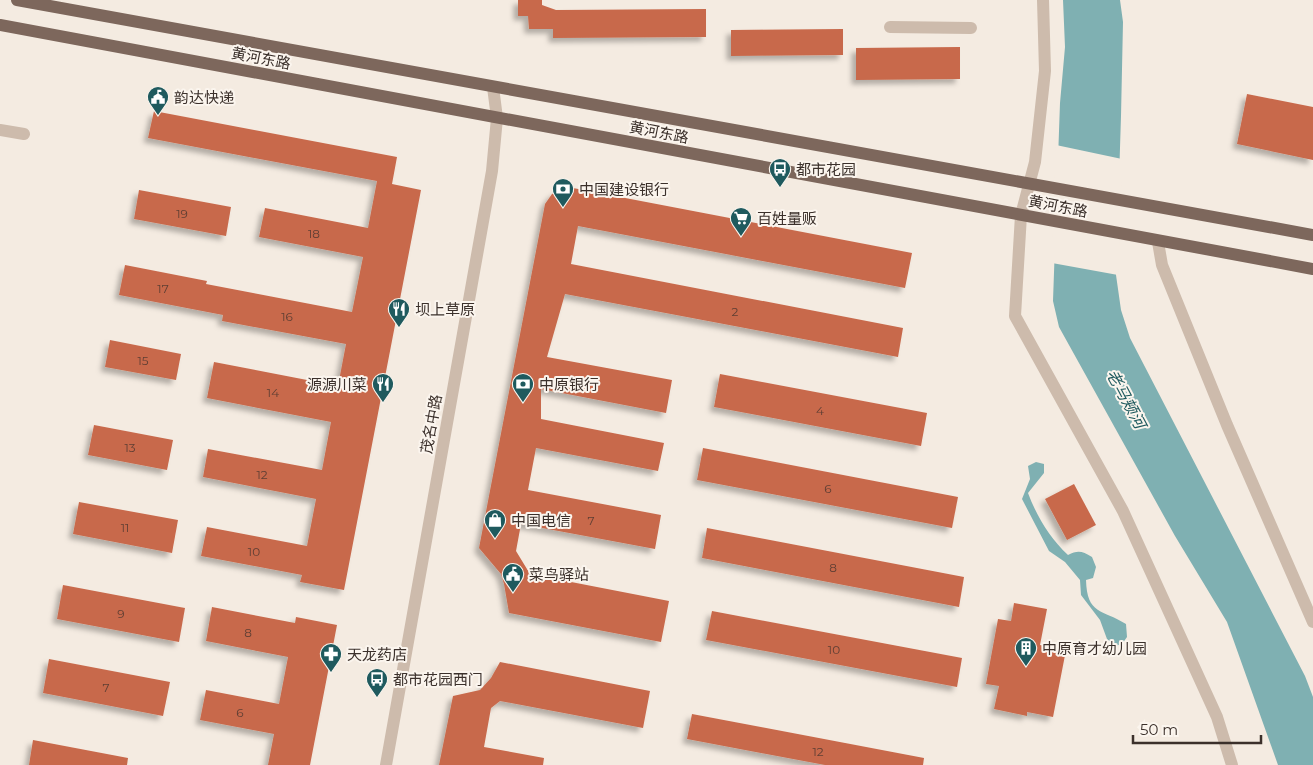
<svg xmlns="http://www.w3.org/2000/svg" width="1313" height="765" viewBox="0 0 1313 765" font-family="Montserrat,'Noto Sans SC',sans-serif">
  <defs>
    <filter id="shadow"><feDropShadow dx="-4.5" dy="4.5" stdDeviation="2.5" flood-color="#0004"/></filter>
  </defs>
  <rect width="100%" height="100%" fill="#f4ebe1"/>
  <g fill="#7fb0b2">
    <path d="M1063,0H1120L1123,22L1121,116L1116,275L1121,310L1130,338L1305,676L1313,697V765H1278L1227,622L1175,536L1059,327L1053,301L1060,103L1065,47Z"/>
    <path d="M1036,462L1044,464V473L1028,493C1037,517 1050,538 1068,555C1078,550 1082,551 1092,557L1096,567L1093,578L1086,580C1087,615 1102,609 1126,624L1127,637L1122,644L1115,646L1107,639L1100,620L1081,595L1080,580L1065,562L1049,551L1022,499L1030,479L1028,466Z"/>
  </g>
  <path fill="#f4ebe1" d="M1056,145L1122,159L1118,275L1052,263Z"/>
  <g fill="#c8694b" filter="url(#shadow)">
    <path d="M518,0H542V5L556,10L706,9V37L553,38V29H529L528,16H518Z"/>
    <path d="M843,29V55L731,56V30Z"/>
    <path d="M960,47V79L856,80V48Z"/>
    <path d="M1247,94L1313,107V160L1237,144Z"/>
    <path d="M154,111L397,157L392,184L421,190L344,590L300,582L302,575L201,556L207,527L307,546L316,499L203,477L208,449L322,470L331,422L207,398L214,362L338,386L346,344L222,321L223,315L119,295L125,265L207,281L206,284L352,312L363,257L259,237L265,208L368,228L377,181L148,138Z"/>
    <path d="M573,188L912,253L905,288L578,226L571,264L903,328L898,357L565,294L547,357L672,380L666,413L541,389V419L664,443L658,471L536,448L528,490L661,515L655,549L521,524L516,551L530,574L669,601L661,642L509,613L504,584L501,574L479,548L545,204L552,194L560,190Z"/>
    <path d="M139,190L231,207L226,236L134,219Z"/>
    <path d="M110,340L181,354L176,380L105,367Z"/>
    <path d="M720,374L927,413L921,446L714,407Z"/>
    <path d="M94,425L173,440L167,470L88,455Z"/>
    <path d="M703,448L958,497L952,528L697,480Z"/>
    <path d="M1074,484L1096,525L1067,540L1045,499Z"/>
    <path d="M79,502L178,520L172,553L73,534Z"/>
    <path d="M707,528L964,577L959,607L702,558Z"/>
    <path d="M63,585L185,608L179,642L57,619Z"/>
    <path d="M1014,603L1047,609L1040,645L1066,650L1053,717L1027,712V716L994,709L999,686L986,684L998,619L1011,621Z"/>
    <path d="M212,607L295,623L296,617L337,625L310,765H268L274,734L200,720L206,690L279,704L288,657L206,641Z"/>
    <path d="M712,611L962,658L957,687L706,640Z"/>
    <path d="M49,659L170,682L163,716L43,693Z"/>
    <path d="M500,662L650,691L643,728L500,701L491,708L484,747L544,758L543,765H439L453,696L480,690L491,678Z"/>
    <path d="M692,714L924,758L923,765H825L687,739Z"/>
    <path d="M33,740L128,758L127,765H29Z"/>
  </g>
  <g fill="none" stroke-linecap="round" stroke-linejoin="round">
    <g stroke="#cdbbac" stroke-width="12">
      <path d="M1043,0L1045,71L1035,162L1021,215L1015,316L1123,511L1217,717L1232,765"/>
      <path d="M890,27L971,28"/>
      <path d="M0,130L24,134"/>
      <path d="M1158,242L1162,265L1227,425L1313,622"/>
      <path d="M386,765L492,171L497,118L493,87"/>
    </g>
    <g stroke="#7d675c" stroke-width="12">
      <path d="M17,0L1313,235"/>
      <path d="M0,25L1313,269"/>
    </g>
  </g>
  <defs>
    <g id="civic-pin" transform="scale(1.125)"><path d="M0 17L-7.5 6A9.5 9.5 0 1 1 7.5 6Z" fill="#1f5a5e" stroke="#fbf5ee"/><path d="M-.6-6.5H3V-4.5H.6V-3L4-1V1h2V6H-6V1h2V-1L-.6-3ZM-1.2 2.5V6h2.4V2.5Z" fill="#fff"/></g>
    <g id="bus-pin" transform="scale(1.125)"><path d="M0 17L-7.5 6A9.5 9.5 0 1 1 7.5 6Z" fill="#1f5a5e" stroke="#fbf5ee"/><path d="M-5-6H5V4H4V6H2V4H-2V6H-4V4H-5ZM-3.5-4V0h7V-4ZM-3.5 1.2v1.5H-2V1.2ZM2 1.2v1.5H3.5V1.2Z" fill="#fff"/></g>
    <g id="bank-pin" transform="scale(1.125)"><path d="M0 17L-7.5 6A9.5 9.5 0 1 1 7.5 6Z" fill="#1f5a5e" stroke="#fbf5ee"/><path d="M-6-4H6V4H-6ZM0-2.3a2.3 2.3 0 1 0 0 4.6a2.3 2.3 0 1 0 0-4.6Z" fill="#fff"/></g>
    <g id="supermarket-pin" transform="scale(1.125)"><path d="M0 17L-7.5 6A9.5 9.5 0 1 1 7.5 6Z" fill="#1f5a5e" stroke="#fbf5ee"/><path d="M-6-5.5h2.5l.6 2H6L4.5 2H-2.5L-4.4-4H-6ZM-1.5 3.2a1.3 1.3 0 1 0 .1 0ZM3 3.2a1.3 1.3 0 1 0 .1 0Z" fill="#fff"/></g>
    <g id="restaurant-pin" transform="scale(1.125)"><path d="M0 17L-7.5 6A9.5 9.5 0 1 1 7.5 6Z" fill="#1f5a5e" stroke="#fbf5ee"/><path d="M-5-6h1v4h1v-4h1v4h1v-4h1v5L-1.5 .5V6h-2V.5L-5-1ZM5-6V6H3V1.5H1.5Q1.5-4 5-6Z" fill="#fff"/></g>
    <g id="shop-pin" transform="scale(1.125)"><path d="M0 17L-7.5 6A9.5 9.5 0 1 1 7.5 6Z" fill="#1f5a5e" stroke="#fbf5ee"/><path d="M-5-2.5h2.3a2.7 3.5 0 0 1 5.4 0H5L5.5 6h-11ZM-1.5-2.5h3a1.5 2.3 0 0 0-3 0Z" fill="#fff"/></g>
    <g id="building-pin" transform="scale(1.125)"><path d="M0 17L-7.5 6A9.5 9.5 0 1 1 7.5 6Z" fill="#1f5a5e" stroke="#fbf5ee"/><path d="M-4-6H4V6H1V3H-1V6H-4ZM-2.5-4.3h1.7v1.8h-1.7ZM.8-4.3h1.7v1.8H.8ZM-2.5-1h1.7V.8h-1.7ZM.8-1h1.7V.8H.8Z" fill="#fff"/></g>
    <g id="pharmacy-pin" transform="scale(1.125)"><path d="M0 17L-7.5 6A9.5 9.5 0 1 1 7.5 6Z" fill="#1f5a5e" stroke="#fbf5ee"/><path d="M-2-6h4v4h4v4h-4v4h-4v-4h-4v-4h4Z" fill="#fff"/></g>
  </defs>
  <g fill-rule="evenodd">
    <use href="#civic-pin" x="158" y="97"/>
    <use href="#bus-pin" x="780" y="169"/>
    <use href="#bank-pin" x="563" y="189"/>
    <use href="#supermarket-pin" x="741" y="218"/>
    <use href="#restaurant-pin" x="399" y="309"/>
    <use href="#restaurant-pin" x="383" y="384"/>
    <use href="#bank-pin" x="523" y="384"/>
    <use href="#shop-pin" x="495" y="520"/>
    <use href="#civic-pin" x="513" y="574"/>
    <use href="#building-pin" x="1026" y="648"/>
    <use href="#pharmacy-pin" x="331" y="654"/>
    <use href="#bus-pin" x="377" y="679"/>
  </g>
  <g text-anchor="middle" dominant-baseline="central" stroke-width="4" stroke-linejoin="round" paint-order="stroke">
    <g font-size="12" fill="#5e3e33">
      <text x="182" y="213">19</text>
      <text x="314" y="233">18</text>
      <text x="163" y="288">17</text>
      <text x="735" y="311">2</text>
      <text x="287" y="316">16</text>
      <text x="143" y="360">15</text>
      <text x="273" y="392">14</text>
      <text x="820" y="410">4</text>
      <text x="130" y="447">13</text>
      <text x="262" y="474">12</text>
      <text x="828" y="488">6</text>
      <text x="591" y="520">7</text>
      <text x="125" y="527">11</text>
      <text x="254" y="551">10</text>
      <text x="833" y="567">8</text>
      <text x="121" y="613">9</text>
      <text x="248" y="632">8</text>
      <text x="834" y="649">10</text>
      <text x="106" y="687">7</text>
      <text x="240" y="712">6</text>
      <text x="818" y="751">12</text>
    </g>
    <g font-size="15" fill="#3b302b" stroke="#fbf5ee">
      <text transform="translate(261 58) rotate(11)">黄河东路</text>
      <text transform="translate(659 132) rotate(11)">黄河东路</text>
      <text transform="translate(1058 206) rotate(11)">黄河东路</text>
      <text transform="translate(431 424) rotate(-80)">茂名中路</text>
    </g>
    <g font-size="15" fill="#3b302b" stroke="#fbf5ee" text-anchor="start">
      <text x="174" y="97">韵达快递</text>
      <text x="796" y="169">都市花园</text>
      <text x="579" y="189">中国建设银行</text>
      <text x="757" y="218">百姓量贩</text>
      <text x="415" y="309">坝上草原</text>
      <text x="367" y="384" text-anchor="end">源源川菜</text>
      <text x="539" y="384">中原银行</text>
      <text x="511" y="520">中国电信</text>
      <text x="529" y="574">菜鸟驿站</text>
      <text x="1042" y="648">中原育才幼儿园</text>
      <text x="347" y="654">天龙药店</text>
      <text x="393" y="679">都市花园西门</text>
    </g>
    <g font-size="16" font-style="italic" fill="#1f5a5e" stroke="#fbf5ee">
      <text transform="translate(1126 399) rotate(62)">老马颊河</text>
    </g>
  </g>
  <path d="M1133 735v8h128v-8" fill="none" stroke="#3b302b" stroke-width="2.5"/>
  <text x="1140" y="735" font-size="15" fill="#3b302b" stroke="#fbf5ee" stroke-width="4" paint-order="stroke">50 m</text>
</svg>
